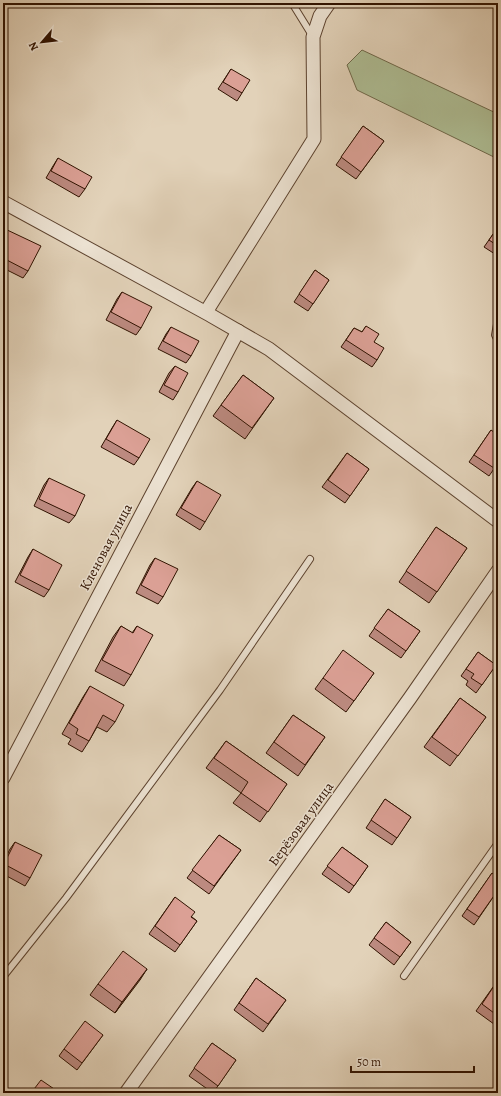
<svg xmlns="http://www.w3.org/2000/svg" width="501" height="1096" viewBox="0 0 501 1096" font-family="Alegreya,serif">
  <rect width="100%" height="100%" fill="#e2d2b9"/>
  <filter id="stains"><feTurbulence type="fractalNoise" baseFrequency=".005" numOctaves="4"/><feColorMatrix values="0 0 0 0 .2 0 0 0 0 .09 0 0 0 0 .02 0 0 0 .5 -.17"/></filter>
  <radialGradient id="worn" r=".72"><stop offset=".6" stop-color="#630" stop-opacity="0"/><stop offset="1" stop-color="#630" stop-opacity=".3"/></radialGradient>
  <path fill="#aebd94" stroke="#6f684a" d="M362,50L498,114V159L357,90L347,65Z"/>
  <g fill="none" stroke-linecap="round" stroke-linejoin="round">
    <g stroke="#5c422e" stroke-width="8">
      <g id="service">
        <path d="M292,3L313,37"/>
        <path d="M498,319L495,335L498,341"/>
        <path d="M404,976L498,843"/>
        <path d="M3,977L66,898L220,690L310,559"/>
      </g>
    </g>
    <g stroke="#5c422e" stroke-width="15">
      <g id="minor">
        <path d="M3,202L210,315L269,349L498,521"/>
        <path d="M206,312L314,139L313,37L320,16L329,3"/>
        <path d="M3,778L238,331"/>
        <path d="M126,1093L410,698L498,571"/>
      </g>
    </g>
    <use href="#service" stroke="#ece2d2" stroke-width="6"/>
    <use href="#minor" stroke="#ece2d2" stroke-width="13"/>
  </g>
  <g fill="#bc8a80" stroke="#301200">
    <path d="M231,69L242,93L237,101L218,89Z"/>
    <path d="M363,126L384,141L356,179L336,165Z"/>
    <path d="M58,158L85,189L79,197L46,178L53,166Z"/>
    <path d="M498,227V256L484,247Z"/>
    <path d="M3,228L28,271L23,278L3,268Z"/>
    <path d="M315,270L329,280L308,311L294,302Z"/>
    <path d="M122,292L141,328L136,335L106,320L117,299Z"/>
    <path d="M366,326L374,342L377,360L372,367L341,347L354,328L362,332Z"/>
    <path d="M171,327L191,356L186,363L158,349L166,334Z"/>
    <path d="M175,366L178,392L173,400L159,392L169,373Z"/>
    <path d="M243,375L274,398L245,439L213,416Z"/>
    <path d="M117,420L139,458L134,465L101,447L112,428Z"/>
    <path d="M491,430L498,463L489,476L469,462Z"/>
    <path d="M347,453L369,469L345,503L322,487Z"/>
    <path d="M49,478L75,516L69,523L34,506L44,485Z"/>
    <path d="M197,481L205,522L200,530L176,515L192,488Z"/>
    <path d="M436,527L467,548L429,603L399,582Z"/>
    <path d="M33,549L49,590L44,597L15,582L28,557Z"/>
    <path d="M155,558L163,597L158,604L136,593L150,565Z"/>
    <path d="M388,609L420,631L401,658L369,636Z"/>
    <path d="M121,626L132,633L137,626L131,675L124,686L95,671L113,637Z"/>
    <path d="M478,652L496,665L476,693L466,685L468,681L461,676Z"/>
    <path d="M374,673L346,712L315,689L323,678Z"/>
    <path d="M90,686L115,722L107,732L97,727L89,741L82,752L68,744L71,739L62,734L83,697Z"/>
    <path d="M460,698L486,717L450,766L424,747Z"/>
    <path d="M293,715L325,737L298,776L266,753Z"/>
    <path d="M226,741L287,784L260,822L233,803L241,793L206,768Z"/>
    <path d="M385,799L411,817L392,845L366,828Z"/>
    <path d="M219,835L241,850L209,894L187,878Z"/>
    <path d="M15,842L30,878L25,886L3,874V863L10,849Z"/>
    <path d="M342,847L368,866L349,893L322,874Z"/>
    <path d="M492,873L498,890L474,925L462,916Z"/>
    <path d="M175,897L192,917L197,921L175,952L149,934Z"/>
    <path d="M386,922L411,942L394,965L369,945Z"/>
    <path d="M147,969L115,1013L90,995L98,984Z"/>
    <path d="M256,978L286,1000L263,1032L234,1010Z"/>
    <path d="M498,980V1027L476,1011Z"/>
    <path d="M103,1035L77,1070L59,1056L64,1049Z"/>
    <path d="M212,1043L236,1060L213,1093L189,1076Z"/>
  </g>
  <path fill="#997068" stroke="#301200" d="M147,969L140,980L115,1013L122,1002Z"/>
  <g fill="#dba095" stroke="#301200">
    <path d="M231,69L250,80L242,93L223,82Z"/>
    <path d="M363,126L384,141L361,172L341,157Z"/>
    <path d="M58,158L92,177L85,189L51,171Z"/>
    <path d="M498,227V246L489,240Z"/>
    <path d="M3,228L41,246L28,271L3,258Z"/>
    <path d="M315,270L329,280L313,304L299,294Z"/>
    <path d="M122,292L152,307L141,328L111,312Z"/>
    <path d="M366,326L379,334L374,342L384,348L377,360L346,340L354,328L362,332Z"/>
    <path d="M171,327L199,341L191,356L163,341Z"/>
    <path d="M175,366L188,373L178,392L164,385Z"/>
    <path d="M243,375L274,398L252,428L221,405Z"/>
    <path d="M117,420L150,439L139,458L106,439Z"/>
    <path d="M491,430L498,435V463L494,468L474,455Z"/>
    <path d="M347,453L369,469L350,496L328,480Z"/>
    <path d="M49,478L85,495L75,516L39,499Z"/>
    <path d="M197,481L221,495L205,522L181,508Z"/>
    <path d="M436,527L467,548L437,592L406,571Z"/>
    <path d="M33,549L62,565L49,590L20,575Z"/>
    <path d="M155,558L178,569L163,597L141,585Z"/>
    <path d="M388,609L420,631L406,651L374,628Z"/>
    <path d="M121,626L133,633L137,626L153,635L131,675L102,660Z"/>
    <path d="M343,650L374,673L354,701L323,678Z"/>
    <path d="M478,652L496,665L482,685L471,678L474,674L466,669Z"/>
    <path d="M90,686L124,705L115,722L103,715L89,741L76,734L78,729L69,723Z"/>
    <path d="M460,698L486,717L458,756L432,737Z"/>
    <path d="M293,715L325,737L305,765L274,742Z"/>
    <path d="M226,741L287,784L268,812L241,793L248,782L214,758Z"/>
    <path d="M385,799L411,817L397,838L371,820Z"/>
    <path d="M219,835L241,850L214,886L192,870Z"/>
    <path d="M15,842L42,855L30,878L4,864Z"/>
    <path d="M342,847L368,866L354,886L327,866Z"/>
    <path d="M492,873L498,877V890L479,917L467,909Z"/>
    <path d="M175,897L195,912L191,917L197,921L180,945L155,926Z"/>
    <path d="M386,922L411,942L400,957L374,938Z"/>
    <path d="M123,951L147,969L122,1002L98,984Z"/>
    <path d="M256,978L286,1000L268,1024L239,1003Z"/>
    <path d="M498,980V1016L482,1004Z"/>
    <path d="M85,1021L103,1035L82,1063L64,1049Z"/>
    <path d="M212,1043L236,1060L218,1086L194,1068Z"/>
    <path d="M41,1080L60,1093H31Z"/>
  </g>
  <g text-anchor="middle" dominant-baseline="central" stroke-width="3" stroke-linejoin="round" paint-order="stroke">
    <g font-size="14" fill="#301200" stroke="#ece2d2">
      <text transform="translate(106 547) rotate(-62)">Кленовая улица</text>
      <text transform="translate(301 824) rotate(-54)">Берёзовая улица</text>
    </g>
  </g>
  <rect width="501" height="1096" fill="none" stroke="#e2d2b9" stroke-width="16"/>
  <rect x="4" y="4" width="493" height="1088" fill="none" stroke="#301200" stroke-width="2"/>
  <rect x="8" y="8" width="485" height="1080" fill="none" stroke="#301200"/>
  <g transform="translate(42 42) rotate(242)" stroke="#ece2d2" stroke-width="3" paint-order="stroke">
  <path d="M0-3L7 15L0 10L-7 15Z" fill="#301200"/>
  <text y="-6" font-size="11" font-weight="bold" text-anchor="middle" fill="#301200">N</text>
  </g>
  <path d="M351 1066v6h123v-6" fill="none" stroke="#301200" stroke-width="2"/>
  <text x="357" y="1066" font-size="12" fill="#301200" stroke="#ece2d2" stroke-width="3" paint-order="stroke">50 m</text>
  <rect width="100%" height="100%" filter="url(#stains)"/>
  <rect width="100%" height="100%" fill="url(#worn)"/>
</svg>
